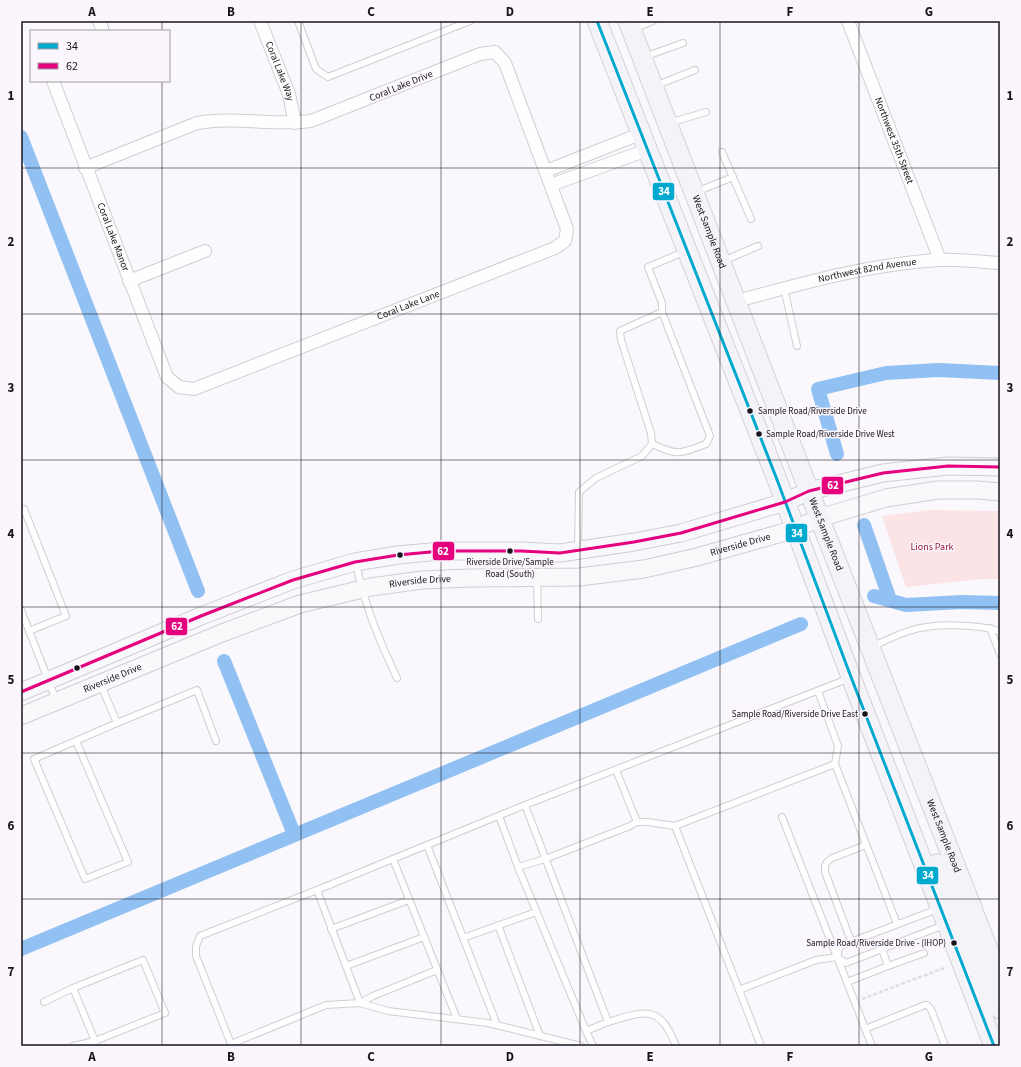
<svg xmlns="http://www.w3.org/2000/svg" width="1021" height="1067" viewBox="0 0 1021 1067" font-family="'Source Sans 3',sans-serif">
  <rect width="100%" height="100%" fill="#faf8fc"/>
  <path fill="#fce3e5" d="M929,510L1000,511V579H982L906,587L882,516Z"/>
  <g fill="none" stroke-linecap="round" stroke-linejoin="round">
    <g stroke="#91c1f3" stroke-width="14">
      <path d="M21,137L198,591"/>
      <path d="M837,454L818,389L886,373L939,370L1000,373"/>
      <path d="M864,525L890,600"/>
      <path d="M874,596L906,605L962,602L1000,603"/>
      <path d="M224,661L294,834"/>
      <path d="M21,949L801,624"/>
    </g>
    <g stroke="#d1ced3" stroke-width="8">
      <g id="lane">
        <path d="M298,21L316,69L328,77L470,21"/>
        <path d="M633,29L653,21"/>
        <path d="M644,57L683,43"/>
        <path d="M655,86L695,70"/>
        <path d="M669,123L706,112"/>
        <path d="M722,152L751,219"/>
        <path d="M696,192L733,177"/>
        <path d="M723,261L758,246"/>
        <path d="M784,288L797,346"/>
        <path d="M652,444C678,456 679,454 706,444L710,436L662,312"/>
        <path d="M24,509L66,616L29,631"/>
        <path d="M578,549L579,492L596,478L642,456L652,444L651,433L621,340L620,331L662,312V303L648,267L684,252"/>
        <path d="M356,563C364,604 379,640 397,678"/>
        <path d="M537,579L538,619"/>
        <path d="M21,610L56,700"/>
        <path d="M990,628L1000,654"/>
        <path d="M872,647C884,641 896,635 909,631C933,623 975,624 1000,631"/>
        <path d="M818,691L838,746L835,764"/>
        <path d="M117,723L197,690L216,741"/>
        <path d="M76,741L128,862L85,879L34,759L117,723L101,685"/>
        <path d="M616,770L637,822H647L675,826"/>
        <path d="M525,805L317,890L200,936L196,946V956L231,1044L326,1005L360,1003L388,1011L488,1023L581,1046"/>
        <path d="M499,816L518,867L545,859L630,826L637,822"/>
        <path d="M782,817L872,1046"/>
        <path d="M427,845L497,1025"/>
        <path d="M393,859L457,1019"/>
        <path d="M518,867L586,1031"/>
        <path d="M317,890L360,1003L373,996L437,970"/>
        <path d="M498,925L540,1036"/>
        <path d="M331,929L409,900"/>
        <path d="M463,938L536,912"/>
        <path d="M851,941L825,872V866L827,862L832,858L866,845"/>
        <path d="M837,957L840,946L938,909"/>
        <path d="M143,960L165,1013L95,1041L73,988Z"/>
        <path d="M346,966L424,937"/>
        <path d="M888,966L924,953"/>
        <path d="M847,982L888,966L882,949"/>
        <path d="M739,990L816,960L837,957L846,963L944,925"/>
        <path d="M44,1002L73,988"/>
        <path d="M865,1029L925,1005H927L931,1009L945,1046"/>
        <path d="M73,1046L95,1041L94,1046"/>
        <path d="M593,1046L586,1031L608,1022"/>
        <path d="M676,1046C660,1004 645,1011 608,1022L525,805L850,678"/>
        <path d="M761,1046L675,826L835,764L897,924"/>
      </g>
    </g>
    <g stroke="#d1ced3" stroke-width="14">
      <g id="street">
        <path d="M99,21L102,28L101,31"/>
        <path id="s1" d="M260,21L289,94L295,123"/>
        <path id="s2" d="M848,21L940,260"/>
        <path id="s3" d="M53,81L167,377L179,387L194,389L555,248L565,241L567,229L505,63L495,52L480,54L311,121C273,126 234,116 197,123L85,168"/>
        <path d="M546,171L640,134"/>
        <path d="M551,185L647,150"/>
        <path d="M129,281L205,251"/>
        <path id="s4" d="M737,301C803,283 870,264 939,260C959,259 980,262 1000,263"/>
      </g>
    </g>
    <g stroke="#d1ced3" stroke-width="19">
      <g id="secondary">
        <path d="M21,692L201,616L293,580L355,562L398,555L441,551H521L560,553L634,542L681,533L785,502L809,491L883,473L948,466L1000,467"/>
        <path id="s5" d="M21,716L222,633L300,604L371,587L422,580L470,578L579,577L644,569L697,557L771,536L795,529L820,518L886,498L938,490H978L1000,492"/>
      </g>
    </g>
    <g stroke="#d4d2d5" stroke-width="21">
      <g id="primary">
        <path d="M597,21L776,477L851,677L994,1046"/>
        <path id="s6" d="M628,21L809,491L1000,980"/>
        <path d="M937,864L950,894L972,907"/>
        <path d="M941,908L962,922L998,1007L1000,1009"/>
      </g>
    </g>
    <path stroke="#e0dee0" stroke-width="2.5" stroke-dasharray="4 2" stroke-linecap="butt" d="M862,999L944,968"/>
    <use href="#lane" stroke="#fefeff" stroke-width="6"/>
    <use href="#street" stroke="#fefeff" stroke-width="12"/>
    <use href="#secondary" stroke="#f9f9fb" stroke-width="17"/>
    <use href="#primary" stroke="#f3f3f8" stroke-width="19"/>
    <g stroke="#fbf6fe" stroke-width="6">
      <path id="bus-1" d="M597,21L776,477L851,677L994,1046"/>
    </g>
    <g stroke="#fbf6fe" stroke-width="6">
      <path id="bus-2" d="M21,692L201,616L293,580L355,562L398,555L441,551H521L560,553L634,542L681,533L785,502L809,491L883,473L948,466L1000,467"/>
    </g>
    <use href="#bus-1" stroke="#00a9ce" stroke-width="3"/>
    <use href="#bus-2" stroke="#e5007d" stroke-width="3"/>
  </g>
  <path fill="none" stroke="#18141b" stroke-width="1" stroke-opacity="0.55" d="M162,21V31M301,21V1046M441,21V1046M580,21V1046M720,21V1046M859,21V1046M162,81V1046M21,168H1000M21,314H1000M21,460H1000M21,607H1000M21,753H1000M21,899H1000"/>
  <g fill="#18141b" stroke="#fbf6fe" stroke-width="1.5">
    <circle cx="750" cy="411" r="3.5"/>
    <circle cx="759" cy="434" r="3.5"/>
    <circle cx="510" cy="551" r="3.5"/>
    <circle cx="400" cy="555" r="3.5"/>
    <circle cx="77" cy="668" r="3.5"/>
    <circle cx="865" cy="714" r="3.5"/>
    <circle cx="954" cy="943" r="3.5"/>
  </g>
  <g text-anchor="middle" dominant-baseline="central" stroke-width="3" stroke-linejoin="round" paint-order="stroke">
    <g font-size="9" fill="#18141b" stroke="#fbf6fe" text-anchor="start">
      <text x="758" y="411">Sample Road/Riverside Drive</text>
      <text x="766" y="434">Sample Road/Riverside Drive West</text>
      <text x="510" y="562" text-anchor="middle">Riverside Drive/Sample<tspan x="510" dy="12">Road (South)</tspan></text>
      <text x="858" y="714" text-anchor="end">Sample Road/Riverside Drive East</text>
      <text x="946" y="943" text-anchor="end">Sample Road/Riverside Drive - (IHOP)</text>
    </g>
    <g font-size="10" fill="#18141b" stroke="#fbf6fe">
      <text stroke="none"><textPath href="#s1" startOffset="54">Coral Lake Way</textPath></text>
      <text transform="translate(401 86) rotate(-22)">Coral Lake Drive</text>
      <text stroke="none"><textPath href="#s2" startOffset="128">Northwest 35th Street</textPath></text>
      <text stroke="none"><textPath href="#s6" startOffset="226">West Sample Road</textPath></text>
      <text stroke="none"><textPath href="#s3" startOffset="167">Coral Lake Manor</textPath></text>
      <text stroke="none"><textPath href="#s4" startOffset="134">Northwest 82nd Avenue</textPath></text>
      <text stroke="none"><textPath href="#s3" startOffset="578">Coral Lake Lane</textPath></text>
      <text stroke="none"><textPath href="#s6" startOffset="550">West Sample Road</textPath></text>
      <text stroke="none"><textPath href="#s5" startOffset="747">Riverside Drive</textPath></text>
      <text stroke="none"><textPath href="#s5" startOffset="423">Riverside Drive</textPath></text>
      <text stroke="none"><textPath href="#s5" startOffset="99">Riverside Drive</textPath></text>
      <text stroke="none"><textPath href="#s6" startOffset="874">West Sample Road</textPath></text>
    </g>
    <g font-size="10" fill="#972035" stroke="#fbf6fe">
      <text x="932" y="547">Lions Park</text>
    </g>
  </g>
  <g stroke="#fbf6fe" stroke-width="1.5">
    <rect x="652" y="182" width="23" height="19" rx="4" fill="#00a9ce"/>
    <rect x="821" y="476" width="23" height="19" rx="4" fill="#e5007d"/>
    <rect x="785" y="523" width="23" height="20" rx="4" fill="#00a9ce"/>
    <rect x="432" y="541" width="23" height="20" rx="4" fill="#e5007d"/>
    <rect x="165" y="617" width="23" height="19" rx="4" fill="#e5007d"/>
    <rect x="916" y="866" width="23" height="19" rx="4" fill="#00a9ce"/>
  </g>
  <g font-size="11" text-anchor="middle" font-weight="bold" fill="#fff">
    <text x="664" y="195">34</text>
    <text x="833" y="489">62</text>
    <text x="797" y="537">34</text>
    <text x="443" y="555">62</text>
    <text x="177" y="630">62</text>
    <text x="928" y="879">34</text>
  </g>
  <rect width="1021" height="1067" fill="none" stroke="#fbf6fe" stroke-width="44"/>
  <rect x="30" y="30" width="140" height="52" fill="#fbf6fe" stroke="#a09ca3"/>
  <rect x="38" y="43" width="20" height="6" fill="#00a9ce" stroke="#a09ca3"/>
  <text x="66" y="50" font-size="12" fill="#18141b">34</text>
  <rect x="38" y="63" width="20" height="6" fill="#e5007d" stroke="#a09ca3"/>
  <text x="66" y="70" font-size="12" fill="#18141b">62</text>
  <rect x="22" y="22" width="977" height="1023" fill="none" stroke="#18141b" stroke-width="1.5"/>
  <g font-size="13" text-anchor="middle" font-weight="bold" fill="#18141b">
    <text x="92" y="16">A</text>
    <text x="231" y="16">B</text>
    <text x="371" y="16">C</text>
    <text x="510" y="16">D</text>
    <text x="650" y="16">E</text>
    <text x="790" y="16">F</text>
    <text x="929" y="16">G</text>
    <text x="11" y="100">1</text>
    <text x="1010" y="100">1</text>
    <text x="11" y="246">2</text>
    <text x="1010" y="246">2</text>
    <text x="11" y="392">3</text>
    <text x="1010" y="392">3</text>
    <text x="11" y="538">4</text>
    <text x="1010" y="538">4</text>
    <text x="11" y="684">5</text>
    <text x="1010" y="684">5</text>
    <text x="11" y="830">6</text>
    <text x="1010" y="830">6</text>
    <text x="11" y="976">7</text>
    <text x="1010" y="976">7</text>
    <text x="92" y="1061">A</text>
    <text x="231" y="1061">B</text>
    <text x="371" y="1061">C</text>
    <text x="510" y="1061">D</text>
    <text x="650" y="1061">E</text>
    <text x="790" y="1061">F</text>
    <text x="929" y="1061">G</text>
  </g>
</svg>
